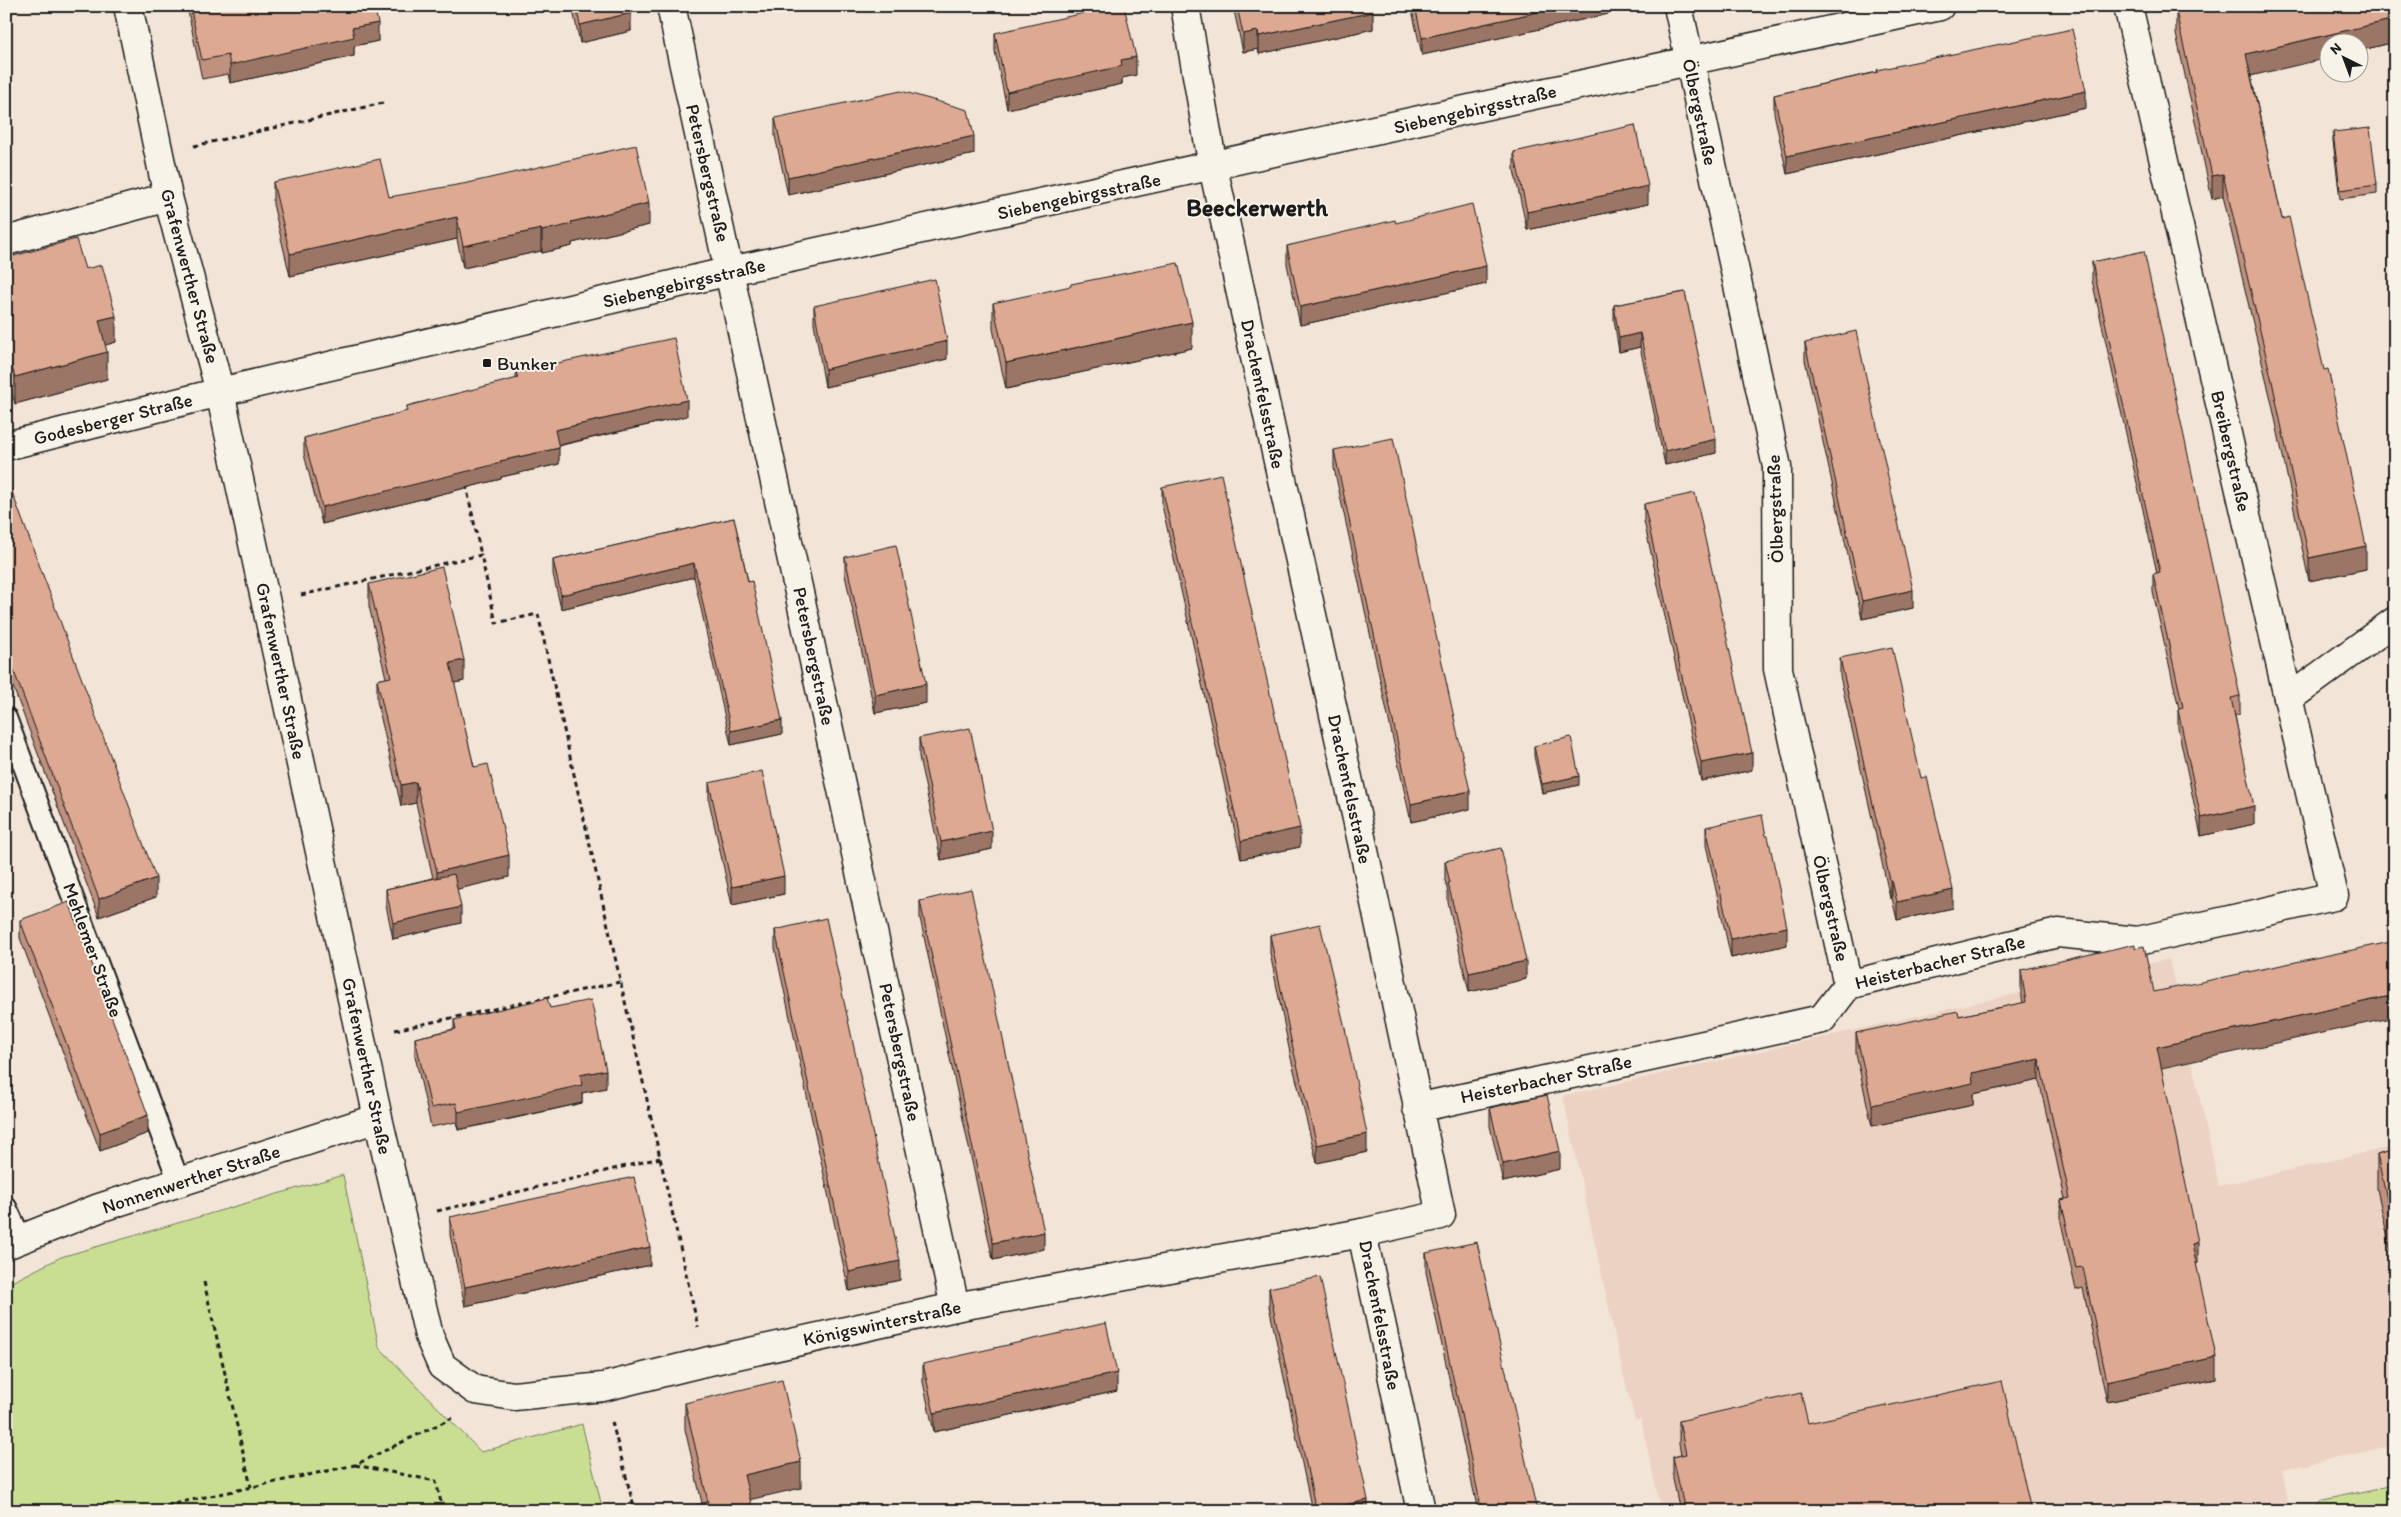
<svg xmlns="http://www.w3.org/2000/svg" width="2401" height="1517" viewBox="0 0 2401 1517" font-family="Itim,sans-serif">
  <rect width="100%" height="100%" fill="#f2e4d7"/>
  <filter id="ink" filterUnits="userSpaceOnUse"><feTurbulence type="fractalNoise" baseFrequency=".02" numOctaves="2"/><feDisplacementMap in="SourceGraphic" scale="10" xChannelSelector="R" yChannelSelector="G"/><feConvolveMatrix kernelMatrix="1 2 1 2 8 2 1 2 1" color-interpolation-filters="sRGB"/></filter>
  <g filter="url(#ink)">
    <path fill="#ecd2c2" d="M2169,959L2219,1186L2395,1146V1445L2282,1470L2290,1511H1661L1641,1419L1635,1420L1623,1373L1563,1096Z"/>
    <g fill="#cade93" stroke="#737d58">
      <path d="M343,1175L379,1347L481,1452L582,1424L603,1511H6V1285L61,1257Z"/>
      <path d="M2395,1485V1511H2313L2322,1500Z"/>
    </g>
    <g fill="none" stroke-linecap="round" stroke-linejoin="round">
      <g stroke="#1c1c1c" stroke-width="24">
        <g id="service">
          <path d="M6,718L179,1182"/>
          <path d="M6,1207L21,1239"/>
        </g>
      </g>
      <g stroke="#1c1c1c" stroke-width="31">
        <g id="minor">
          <path d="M128,6L168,197L220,392L378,1118L429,1336L442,1366L475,1390L514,1396L603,1387L705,1362L955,1307L1362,1233L1441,1215L1363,846L1213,167L1185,6"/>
          <path d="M671,6L955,1307"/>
          <path d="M1678,6L1777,467L1778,669L1848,985"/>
          <path d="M6,241L168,197"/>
          <path d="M6,446L220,392L730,271L1940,6"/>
          <path d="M2288,699L2395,621"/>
          <path d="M1417,1108L1822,1019L1848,985L2058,933L2138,941L2334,896L2128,6"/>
          <path d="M1362,1233L1421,1511"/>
          <path d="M6,1245L99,1208L378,1118"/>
        </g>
      </g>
      <g stroke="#1c1c1c" stroke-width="3" stroke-dasharray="5 4" stroke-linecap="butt">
        <path d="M194,146L383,103"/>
        <path d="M466,485L481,555"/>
        <path d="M301,595L481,555L496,623L538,614L698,1327"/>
        <path d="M395,1030L620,982"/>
        <path d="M437,1211L660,1158"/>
        <path d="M204,1282L251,1487"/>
        <path d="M612,1422L635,1511"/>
        <path d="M355,1465L436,1481L443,1511"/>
        <path d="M140,1511L355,1465L452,1418"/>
      </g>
      <use href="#service" stroke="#f7f3e8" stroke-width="20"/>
      <use href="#minor" stroke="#f7f3e8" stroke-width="28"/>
    </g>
    <g fill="#bf917e" stroke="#1c1c1c">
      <path d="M187,6H374L378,41L354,46V56L230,83L228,74L202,79Z"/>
      <path d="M572,6H629L631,31L580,43Z"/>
      <path d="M1233,6H1372L1373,29L1259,54L1258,49L1243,52Z"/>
      <path d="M1411,6H1608V14L1422,55Z"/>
      <path d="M2176,11L2395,42L2358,51V42L2251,76L2282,219L2366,569L2309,581L2272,404L2223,196L2212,199L2176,34Z"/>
      <path d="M995,33L1136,75L1122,78V84L1007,109L995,51Z"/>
      <path d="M1877,70L2086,108L1787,174L1774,113V95L1877,72Z"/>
      <path d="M775,118L974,154L788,195L775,136Z"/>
      <path d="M2333,132L2377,185V194L2340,199L2333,141Z"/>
      <path d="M1514,152L1648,204L1527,230L1514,170Z"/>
      <path d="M273,182L389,197L649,225L572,243V246L542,253L541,251L463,268L457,239L290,276L273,204Z"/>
      <path d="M1396,223L1486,284L1300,325L1287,264V246Z"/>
      <path d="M6,258L116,342L105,345L107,379L15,404L6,372Z"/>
      <path d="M2092,262L2240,696V714L2235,715L2254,824L2201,836L2178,728V710L2179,709L2153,592V574L2157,573L2092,280Z"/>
      <path d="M1685,292L1716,453L1665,465L1640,347L1619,352L1614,319V305Z"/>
      <path d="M993,303L1192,348L1006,389L993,329Z"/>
      <path d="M814,306L947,359L825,387L814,323Z"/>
      <path d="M1805,343L1913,608L1862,619L1805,360Z"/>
      <path d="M516,372L687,416L558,446L559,464L501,477V479L322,524L304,454V438L407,411V406L516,379Z"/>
      <path d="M1334,450L1470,809L1411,822L1334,468Z"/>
      <path d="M6,476L156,897L99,917L6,668Z"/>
      <path d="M1162,487L1300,847L1241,859L1162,505Z"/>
      <path d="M1644,504L1752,770L1701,781L1644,521Z"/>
      <path d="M734,518L782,734L731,745L694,577L561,609L553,574V560Z"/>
      <path d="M845,557L926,703L875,713L845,575Z"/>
      <path d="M369,584L464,681L454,683L474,767L509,877L457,889L461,923L393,939L386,905V889L433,878L416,803L401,806L377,701V680L386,678L369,606Z"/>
      <path d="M2394,651H2395V677L2394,673Z"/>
      <path d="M1840,658L1921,778L1953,908L1897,920L1892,898H1890L1840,676Z"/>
      <path d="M919,738L992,849L941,860L919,757Z"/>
      <path d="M1534,746L1579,785L1542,793L1534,756Z"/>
      <path d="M709,783L784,894L732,905L709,801Z"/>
      <path d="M1706,827L1787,945L1731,958L1706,845Z"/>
      <path d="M1445,861L1526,979L1469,992L1448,902V893L1445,880Z"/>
      <path d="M920,901L1044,1249L993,1260L920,918Z"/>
      <path d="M20,920L148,1133L100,1151L20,938Z"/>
      <path d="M775,930L900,1280L849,1291L775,948Z"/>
      <path d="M1270,935L1367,1152L1317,1163L1291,1058L1270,953Z"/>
      <path d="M2021,970L2161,1068L2198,1263L2196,1264L2216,1379L2107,1402L2083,1288L2076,1290L2061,1222V1200L2065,1199L2039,1080L1973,1094V1105L1872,1126L1856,1054V1033L1959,1016L2023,1003L2021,992Z"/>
      <path d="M550,1008L606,1088L582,1093V1103L520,1117L458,1130L456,1122L431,1127L415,1056V1038L454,1029V1020Z"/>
      <path d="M1490,1108L1560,1169L1503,1182L1490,1126Z"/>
      <path d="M2395,1150V1270L2377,1189V1155Z"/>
      <path d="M450,1217L650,1265L465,1306L450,1235Z"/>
      <path d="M1426,1253L1536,1507L1550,1511H1478L1426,1272Z"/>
      <path d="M1269,1288L1368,1511H1312L1269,1306Z"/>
      <path d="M923,1364L1117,1391L934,1432L923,1382Z"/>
      <path d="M685,1403L801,1488L702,1503L685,1429Z"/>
      <path d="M1679,1421L1808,1423L2031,1511H1680L1673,1479V1457L1681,1455L1679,1444Z"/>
    </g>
    <g fill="#9b7666" stroke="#1c1c1c">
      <path d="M724,6H745L724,11Z"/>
      <path d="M1564,6H1608V14L1422,55V38Z"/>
      <path d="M1373,12V29L1259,54V36Z"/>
      <path d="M631,13V31L580,43V25Z"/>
      <path d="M2395,19V42L2358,51V42H2328V58L2246,77V54Z"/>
      <path d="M378,23V41L354,46V56L230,83V65L352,28Z"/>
      <path d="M1258,31V49L1243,52V34Z"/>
      <path d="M1136,57V75L1122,78V84L1007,109V92L1121,60Z"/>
      <path d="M2086,91V108L1787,174V156Z"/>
      <path d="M974,136V154L788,195V177Z"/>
      <path d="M2223,174V196L2212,199V176Z"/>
      <path d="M1648,186V204L1527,230V212Z"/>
      <path d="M649,203V225L572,243V246L542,253V231L571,222Z"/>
      <path d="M457,217V239L290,276V254Z"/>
      <path d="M541,229V251L463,268V246Z"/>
      <path d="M1486,266V284L1300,325V307Z"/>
      <path d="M116,316V342L99,347V320Z"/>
      <path d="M1192,322V348L1006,389V363Z"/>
      <path d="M1640,333V347L1619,352V338Z"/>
      <path d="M947,341V359L825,387V369Z"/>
      <path d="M107,352V379L15,404V377Z"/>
      <path d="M687,400V416L555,446V430Z"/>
      <path d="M1716,439V453L1665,465V451Z"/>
      <path d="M559,448V464L501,477V479L322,524V507L500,461Z"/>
      <path d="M2366,546V569L2309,581V558Z"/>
      <path d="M694,563V577L561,609V595Z"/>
      <path d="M1913,590V608L1862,619V601Z"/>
      <path d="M464,660V681L450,684V663Z"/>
      <path d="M926,684V703L875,713V695Z"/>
      <path d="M782,720V734L731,745V731Z"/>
      <path d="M1752,753V770L1701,781V763Z"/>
      <path d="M1579,776V785L1542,793V784Z"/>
      <path d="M416,782V803L401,806V785Z"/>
      <path d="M1470,791V809L1411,822V804Z"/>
      <path d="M2254,806V824L2201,836V818Z"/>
      <path d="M1300,828V847L1241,859V841Z"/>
      <path d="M992,831V849L941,860V842Z"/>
      <path d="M509,855V877L437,894V872Z"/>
      <path d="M784,876V894L732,905V887Z"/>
      <path d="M156,878V897L99,917V899Z"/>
      <rect x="1890" y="880" width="2" height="18"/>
      <path d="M1953,890V908L1897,920V902Z"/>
      <path d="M461,907V923L393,939V923Z"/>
      <path d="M1787,927V945L1731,958V939Z"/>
      <path d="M1526,961V979L1469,992V973Z"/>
      <path d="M2395,995V1017L2157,1069V1047Z"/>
      <path d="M2039,1059V1080L1973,1094V1105L1872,1126V1105L1972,1073Z"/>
      <path d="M606,1070V1088L582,1093V1103L458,1130V1112L580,1075Z"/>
      <path d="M148,1115V1133L100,1151V1133Z"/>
      <path d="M1367,1134V1152L1317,1163V1145Z"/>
      <path d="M1560,1151V1169L1503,1182V1164Z"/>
      <path d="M1044,1232V1249L993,1260V1243Z"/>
      <path d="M2198,1242V1263L2192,1265V1244Z"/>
      <path d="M650,1247V1265L465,1306V1287Z"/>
      <path d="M900,1261V1280L849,1291V1272Z"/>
      <path d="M2216,1357V1379L2107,1402V1381Z"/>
      <path d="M1117,1373V1391L934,1432V1413Z"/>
      <path d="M801,1462V1488L744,1501V1475Z"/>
      <path d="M1368,1500V1511H1317Z"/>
    </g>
    <g fill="#dea992" stroke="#1c1c1c">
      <path d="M190,6H374L378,23L352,28L354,37L230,65L228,55L202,60Z"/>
      <path d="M576,6H629L631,13L580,25Z"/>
      <path d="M1115,6H1124L1136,57L1121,60L1122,66L1007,92L995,33Z"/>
      <path d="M1237,6H1372L1373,12L1259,36L1258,31L1243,34Z"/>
      <path d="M1415,6H1564L1422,38Z"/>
      <path d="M2197,6H2395V19L2246,54L2282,219L2289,217L2324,370L2328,369L2366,546L2309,558L2272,381L2223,174L2212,176L2176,11Z"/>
      <path d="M2072,29L2086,91L1787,156L1774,95L1878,72L1877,70Z"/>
      <path d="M901,91L968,110L974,136L788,177L775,118Z"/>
      <path d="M1635,125L1648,186L1527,212L1514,152Z"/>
      <path d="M2370,128L2377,185L2340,190L2333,132Z"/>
      <path d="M636,145L649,203L571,222L572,224L542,231L541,229L463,246L457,217L290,254L273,182L380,159L389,197L468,183Z"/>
      <path d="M1472,204L1486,266L1300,307L1287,246L1395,220L1396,223Z"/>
      <path d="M76,239L85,269L102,265L116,316L99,320L107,352L15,377L6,346V258Z"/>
      <path d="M2144,251L2240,696L2231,698L2254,806L2201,818L2178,710L2183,707L2153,574L2160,572L2092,262Z"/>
      <path d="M1178,263L1192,322L1006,363L993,303L1071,286V284Z"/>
      <path d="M935,279L947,341L825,369L814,306Z"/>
      <path d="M1685,292L1716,439L1665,451L1640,333L1619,338L1614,305Z"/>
      <path d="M1856,331L1913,590L1862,601L1805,343Z"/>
      <path d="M674,338L687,400L555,430L559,448L500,461L501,463L322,507L304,438L407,411V406L518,378L516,372Z"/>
      <path d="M1393,438L1470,791L1411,804L1334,450Z"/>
      <path d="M1221,474L1300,828L1241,841L1162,487Z"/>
      <path d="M6,476L156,878L99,899L6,650Z"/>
      <path d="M1695,493L1752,753L1701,763L1644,504Z"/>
      <path d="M734,518L748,582L752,581L782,720L731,731L694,563L561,595L553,560Z"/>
      <path d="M896,545L926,684L875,695L845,557Z"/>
      <path d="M442,567L464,660L450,663L474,767L488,764L509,855L437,872L416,782L401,785L377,680L391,677L369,584Z"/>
      <path d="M1892,647L1921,778L1927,777L1953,890L1897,902L1892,880H1890L1840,658Z"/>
      <path d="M970,728L992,831L941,842L919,738Z"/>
      <path d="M1571,737L1579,776L1542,784L1534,746Z"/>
      <path d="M762,771L784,876L732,887L709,783Z"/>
      <path d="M1762,815L1766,836H1768L1787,927L1731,939L1706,827Z"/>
      <path d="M1501,848L1526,961L1469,973L1448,883H1450L1445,861Z"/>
      <path d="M454,874L461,907L393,923L386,889Z"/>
      <path d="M971,889L1044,1232L993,1243L920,901Z"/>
      <path d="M69,902L148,1115L100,1133L20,920Z"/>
      <path d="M826,918L900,1261L849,1272L775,930Z"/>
      <path d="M1320,924L1345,1028L1367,1134L1317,1145L1291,1040L1270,935Z"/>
      <path d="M2395,941V995L2157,1047L2198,1242L2192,1244L2216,1357L2107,1381L2083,1267L2076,1268L2061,1200L2070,1198L2039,1059L1972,1073L1973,1083L1872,1105L1856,1033L1958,1011L1959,1016L2026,1002L2021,970L2135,944V948L2144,946L2154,992Z"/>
      <path d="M547,998L550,1008L591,1000L606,1070L580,1075L582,1085L520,1099L458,1112L456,1103L431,1108L415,1038L456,1029L454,1020Z"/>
      <path d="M1547,1095L1560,1151L1503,1164L1490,1108Z"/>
      <path d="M2395,1150V1235L2377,1155Z"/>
      <path d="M634,1177L650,1247L465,1287L450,1217Z"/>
      <path d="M1477,1242L1536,1507L1549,1504L1550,1511H1482L1426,1253Z"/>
      <path d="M1320,1277L1368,1500L1316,1511L1269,1288Z"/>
      <path d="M1106,1323L1117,1373L934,1413L923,1364Z"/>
      <path d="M782,1380L801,1462L744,1475L753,1511H673L708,1502L685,1403Z"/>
      <path d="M2002,1381L2031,1511H1685L1673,1457L1686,1454L1679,1421L1801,1393L1808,1423Z"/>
    </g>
  </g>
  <rect fill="#1c1c1c" stroke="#f7f3e8" stroke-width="2" x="482" y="358" width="10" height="10" rx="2.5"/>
  <g text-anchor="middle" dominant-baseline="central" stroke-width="4" stroke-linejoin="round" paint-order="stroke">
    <g font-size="19" fill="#1c1c1c" stroke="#f7f3e8">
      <text transform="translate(1475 109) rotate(-13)">Siebengebirgsstraße</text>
      <text transform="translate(1700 112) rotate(78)">Ölbergstraße</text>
      <text transform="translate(708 173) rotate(77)">Petersbergstraße</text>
      <text transform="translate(1079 196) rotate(-12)">Siebengebirgsstraße</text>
      <text transform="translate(190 276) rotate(75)">Grafenwerther Straße</text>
      <text transform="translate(684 283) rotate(-13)">Siebengebirgsstraße</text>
      <text transform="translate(1263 394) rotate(78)">Drachenfelsstraße</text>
      <text transform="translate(113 419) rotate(-14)">Godesberger Straße</text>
      <text transform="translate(2231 451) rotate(77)">Breibergstraße</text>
      <text transform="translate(1775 509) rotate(-92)">Ölbergstraße</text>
      <text transform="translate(814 656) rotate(78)">Petersbergstraße</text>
      <text transform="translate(281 671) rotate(78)">Grafenwerther Straße</text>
      <text transform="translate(1350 789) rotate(78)">Drachenfelsstraße</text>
      <text transform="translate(1831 908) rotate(77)">Ölbergstraße</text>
      <text transform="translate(93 950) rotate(70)">Mehlemer Straße</text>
      <text transform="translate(1940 962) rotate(-14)">Heisterbacher Straße</text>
      <text transform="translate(900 1052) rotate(78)">Petersbergstraße</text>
      <text transform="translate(367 1066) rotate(78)">Grafenwerther Straße</text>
      <text transform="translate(1546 1079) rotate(-12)">Heisterbacher Straße</text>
      <text transform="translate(191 1179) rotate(-18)">Nonnenwerther Straße</text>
      <text transform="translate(1380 1315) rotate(79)">Drachenfelsstraße</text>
      <text transform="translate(882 1323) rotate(-12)">Königswinterstraße</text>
    </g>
    <g font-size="19" fill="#1c1c1c" stroke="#f7f3e8" text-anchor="start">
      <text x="497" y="363">Bunker</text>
    </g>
    <g font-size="24" font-weight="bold" fill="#1c1c1c" stroke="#f7f3e8">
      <text x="1257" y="207">Beeckerwerth</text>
    </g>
  </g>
  <rect width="2401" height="1517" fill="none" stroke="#f7f3e8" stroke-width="25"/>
  <rect x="12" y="12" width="2376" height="1492" fill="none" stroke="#1c1c1c" stroke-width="2" filter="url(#ink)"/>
  <g transform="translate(2344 58) rotate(318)"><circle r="24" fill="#f7f3e8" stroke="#9f9d96"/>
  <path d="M0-4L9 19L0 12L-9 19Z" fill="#1c1c1c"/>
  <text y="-8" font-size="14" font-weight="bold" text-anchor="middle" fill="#1c1c1c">N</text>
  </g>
</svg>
